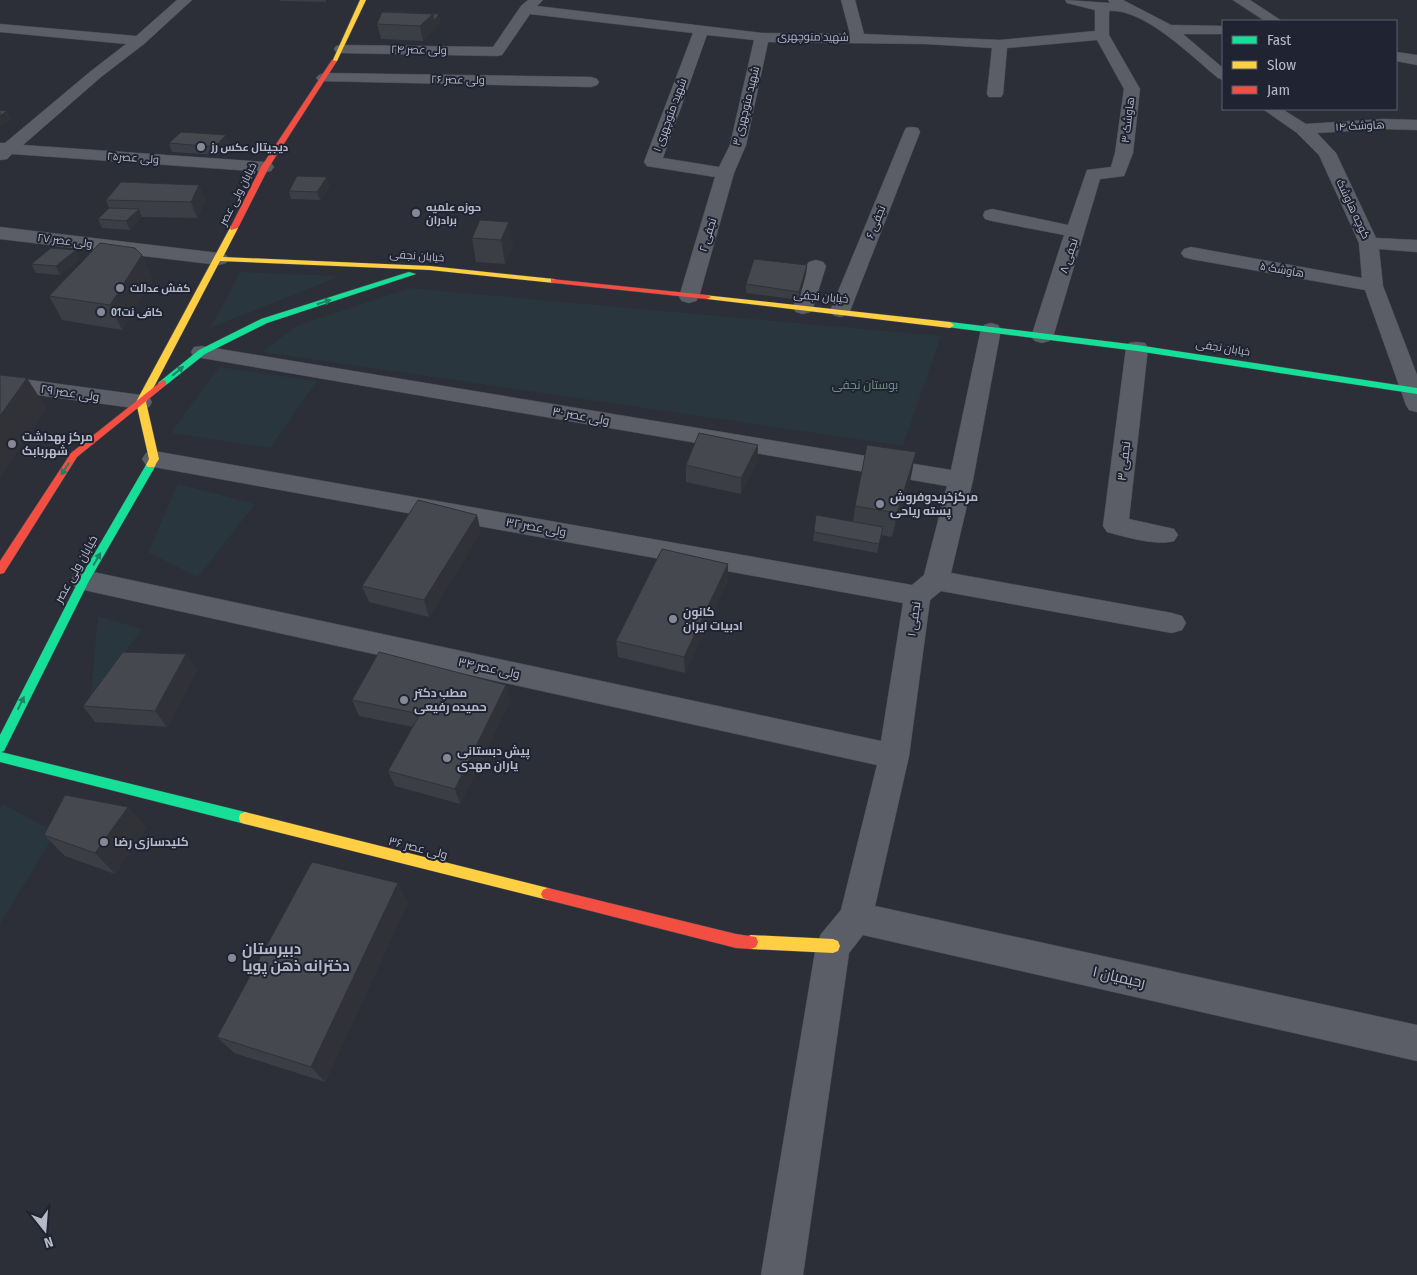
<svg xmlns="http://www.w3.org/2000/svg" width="1417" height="1275" viewBox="0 0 1417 1275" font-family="'Fira Sans Condensed',Cairo,sans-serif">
  <rect width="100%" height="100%" fill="#2c2e38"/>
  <g fill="#29363d">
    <path d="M240,272L341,276L210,328Z"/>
    <path d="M409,288L941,336L903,446L262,352L296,326Z"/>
    <path d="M219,367L317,381L270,448L171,433Z"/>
    <path d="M178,484L255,504L198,577L148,552Z"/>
    <path d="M98,616L142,629L90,700Z"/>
    <path d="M3,804L56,832L0,924V811Z"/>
  </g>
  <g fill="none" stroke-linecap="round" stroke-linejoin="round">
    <g stroke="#484a51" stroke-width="1">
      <g id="street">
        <path d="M177,0H192L144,44L101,77L23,145L265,162L271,163L274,167L271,171L265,172L12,154L7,159L0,160V143H5L91,71L126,44L0,32V24L136,36Z"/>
        <path d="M528,0H543L537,6L762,33L850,34L841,0H855L864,34L1000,40L1095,31V10L1067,3L1065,0L1110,3L1108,0H1123L1171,25L1223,26V34H1183L1223,68V80L1218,78C1192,57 1144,8 1109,11V35L1140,89L1133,153L1124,176L1100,179L1053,337L1049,341L1042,343L1035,341L1031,337L1064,235L992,221L985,219L983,215L985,211L992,209L1068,225L1087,170L1111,167L1115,153L1124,89L1097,40L1007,48L1003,94L1001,97H989L987,94L992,48L926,44L768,42L746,145L734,173L699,297L696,301L689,303L682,301L679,297L715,177L653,167L647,166L644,162L693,33L530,14L502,55L497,56L341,53L336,52L334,49L336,46L341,45L493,47L521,6ZM707,35L754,40L730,145L719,167L663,158Z"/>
        <path d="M1233,0H1250L1282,21H1265Z"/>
        <path d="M1396,52L1417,55V65L1396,61Z"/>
        <path d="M324,73L591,77L597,79L599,82L597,85L591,87L319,81L316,78L319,75Z"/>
        <path d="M1263,109H1282L1306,124L1383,119L1417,120V130L1383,129L1317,133L1336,153L1376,238L1417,240V252L1379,249L1383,286L1417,375V412L1409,410L1406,405L1365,290L1191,259L1184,257L1181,253L1184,249L1191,247L1362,278L1359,243L1319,155L1297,133Z"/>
        <path d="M912,127L918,128L920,132L850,311L847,315L840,317L833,315L830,311L904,132L906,128Z"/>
        <path d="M0,227L219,253L226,255L229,259L226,263L219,265L0,239Z"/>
        <path d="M816,260L823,262L826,266L813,308L810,312L803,314L796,312L793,308L806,266L809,262Z"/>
        <path d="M991,323L998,325L1001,329L973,480L951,573L1172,613L1182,616L1186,623L1182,630L1172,633L941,591L930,600L909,756L875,906L1417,1025V1061L863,935L849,953L803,1275H761L816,946L821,934L841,910L877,765L84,590L75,587L71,580L75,573L84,570L881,741L903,603L154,467L146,465L142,459L146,453L154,451L912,585L924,575L947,486L202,358L194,357L191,352L194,347L202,346L951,470L981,329L984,325Z"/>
        <path d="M1137,342L1145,343L1148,348L1129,519L1174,529L1178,535L1174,541C1157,546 1125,537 1107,532L1103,526L1126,348L1129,343Z"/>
        <path d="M0,376L141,395L149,397L152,402L149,407L141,409L0,390Z"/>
      </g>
    </g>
    <g stroke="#484a51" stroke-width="1">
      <g id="fast">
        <path d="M409,272L416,274L267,323L205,354L166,385H160L158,383L199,350L261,319Z"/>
        <path d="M950,322L1137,345L1417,388V394L1137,351L947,327L946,325Z"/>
        <path d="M151,462L156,465L89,581L4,751L1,752L245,812L250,814L251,818L250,822L245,824L0,762V735L79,580L146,465Z"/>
      </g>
    </g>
    <g stroke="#484a51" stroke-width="1">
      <g id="slow">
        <path d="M360,0H366L337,61L332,62Z"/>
        <path d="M231,226L238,228L223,257L430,266L554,279L558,281L554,283L430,270L220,261L146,402L159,459L154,467H148L146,465L149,459L136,402Z"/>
        <path d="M704,295L950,322L954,325L950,328L707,299L703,297Z"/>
        <path d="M245,812L548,888L553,890L555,894L553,898L548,900L245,824L240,822L239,818L240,814Z"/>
        <path d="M751,935L833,939L838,941L840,946L838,951L833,953L751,949L746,947L744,942L746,937Z"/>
      </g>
    </g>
    <g stroke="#484a51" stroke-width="1">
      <g id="jam">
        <path d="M332,60L337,61L269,167L238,228L231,230L230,228L261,167Z"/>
        <path d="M551,279L707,295L711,297L707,299L554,283H551Z"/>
        <path d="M163,380L166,381V385L77,457L4,573L0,574V561L71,453Z"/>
        <path d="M548,888L736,934L756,937L758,942L756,947L751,949L736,948L548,900L543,898L541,894L543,890Z"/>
      </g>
    </g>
    <use href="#street" fill="#5b5e66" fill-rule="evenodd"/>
    <use href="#fast" fill="#16e098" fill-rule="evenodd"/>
    <use href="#slow" fill="#ffcf43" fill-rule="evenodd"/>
    <use href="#jam" fill="#f24e42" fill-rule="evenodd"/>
  </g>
  <g fill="#3c3e45">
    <path d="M279,0H326V2L280,1Z"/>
    <path d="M441,22L436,29L423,41L381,39L377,24Z"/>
    <path d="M169,143H229L218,155L172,152Z"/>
    <path d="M199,185L206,201L197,218L142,217L130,230L102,228L98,219L109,208L106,200Z"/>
    <path d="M330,185L320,200L291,199L289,191Z"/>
    <path d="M480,220L513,246L505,264L476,262L472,238Z"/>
    <path d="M80,259L60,275L36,273L31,264Z"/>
    <path d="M807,265L806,274L799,300L746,293V284Z"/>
    <path d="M153,279L122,330L62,320L49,296Z"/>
    <path d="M758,445L757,462L741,494L686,482V465Z"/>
    <path d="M911,477L892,537L881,535L877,553L813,541L816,515L853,522L855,506Z"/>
    <path d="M481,532L429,617L369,602L362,586Z"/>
    <path d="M728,580L685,673L618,657L616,641Z"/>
    <path d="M186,654L197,670L167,727L95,722L83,706Z"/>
    <path d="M506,685L510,701L460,804L395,786L388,771L413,727L359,716L352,700Z"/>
    <path d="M128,807L146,828L115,874L65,856L44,835Z"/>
    <path d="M408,902L325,1082L234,1053L217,1037Z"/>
  </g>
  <g fill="#313238">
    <path d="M433,14H439L441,22L436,29L423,41L420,26Z"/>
    <path d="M7,111L11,119L0,127V116Z"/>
    <path d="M226,135L229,143L218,155L215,147Z"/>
    <path d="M327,177L330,185L320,200L317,192Z"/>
    <path d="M199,185L206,201L197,218L191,202Z"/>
    <path d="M139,209L142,217L130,230L126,221Z"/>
    <path d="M509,222L513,246L505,264L501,240Z"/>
    <path d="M76,250L80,259L60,275L56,266Z"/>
    <path d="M142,255L153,279L122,330L110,305Z"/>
    <path d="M807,265L806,274L799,300V292Z"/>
    <path d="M27,378L47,409L0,478V416Z"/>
    <path d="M758,445L757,462L741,494V478Z"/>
    <path d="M916,452L911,477L892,537L897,513Z"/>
    <path d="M477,515L481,532L429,617L424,600Z"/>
    <path d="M728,564V580L685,673L684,657Z"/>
    <path d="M186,654L197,670L167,727L155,711Z"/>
    <path d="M506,685L510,701L460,804L455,789Z"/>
    <path d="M128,807L146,828L115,874L95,853Z"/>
    <path d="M398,883L408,902L325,1082L311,1067Z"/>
  </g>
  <g fill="#464850" stroke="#313238">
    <path d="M388,11L439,14L434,21L433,14L387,12Z"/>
    <path d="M382,12L433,14L420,26L377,24Z"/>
    <path d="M0,110L7,111L0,116Z"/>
    <path d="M181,132L226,135L215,147L169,143Z"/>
    <path d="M297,176L327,177L317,192L289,191Z"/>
    <path d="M121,182L199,185L191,202L106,200Z"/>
    <path d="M109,208L139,209L126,221L98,219Z"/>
    <path d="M480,220L509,222L501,240L472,238Z"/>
    <path d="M100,243L135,248L142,255L110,305L49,296Z"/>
    <path d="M51,248L76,250L56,266L31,264Z"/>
    <path d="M754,259L807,265L799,292L746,284Z"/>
    <path d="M0,375L27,378L0,416Z"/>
    <path d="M699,433L758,445L741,478L686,465Z"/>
    <path d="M867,445L916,452L897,513L855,506Z"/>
    <path d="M418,500L477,515L424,600L362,586Z"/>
    <path d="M816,515L883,527L879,544L814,532Z"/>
    <path d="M662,549L728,564L684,657L616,641Z"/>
    <path d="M123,652L186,654L155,711L83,706Z"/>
    <path d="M379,652L506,685L455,789L388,771L420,714L352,700Z"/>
    <path d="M65,795L128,807L95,853L44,835Z"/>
    <path d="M312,862L398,883L311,1067L217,1037Z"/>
  </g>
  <defs><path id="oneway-solid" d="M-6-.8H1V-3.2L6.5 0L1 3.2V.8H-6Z" transform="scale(1.25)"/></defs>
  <g fill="#1a8265">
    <use href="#oneway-solid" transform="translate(324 302) rotate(-18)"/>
    <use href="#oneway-solid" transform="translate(178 371) rotate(-40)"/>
    <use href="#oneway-solid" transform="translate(65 469) rotate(123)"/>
    <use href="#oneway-solid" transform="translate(97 559) rotate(-60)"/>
    <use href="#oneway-solid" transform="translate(21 703) rotate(-64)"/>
  </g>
  <g fill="#868896" stroke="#1f2332" stroke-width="2">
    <circle cx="201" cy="147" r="5"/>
    <circle cx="416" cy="213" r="5"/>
    <circle cx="120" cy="288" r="5"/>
    <circle cx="101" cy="312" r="5"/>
    <circle cx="12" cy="444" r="5"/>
    <circle cx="880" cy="504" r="5"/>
    <circle cx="673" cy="619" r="5"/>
    <circle cx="404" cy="700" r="5"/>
    <circle cx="447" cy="758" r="5"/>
    <circle cx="104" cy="842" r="5"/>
    <circle cx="232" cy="958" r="5"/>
  </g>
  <g text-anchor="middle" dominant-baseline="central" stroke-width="4" stroke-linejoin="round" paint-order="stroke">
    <g font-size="11" fill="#b6b9c8" stroke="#1f2332">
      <text transform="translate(813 37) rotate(1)">شهید منوچهری</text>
      <text transform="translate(419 50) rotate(1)">ولی عصر ۲۴</text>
      <text transform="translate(458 80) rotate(1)">ولی عصر ۲۶</text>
      <text transform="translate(746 106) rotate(-76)">شهید منوچهری ۳</text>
      <text transform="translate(670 115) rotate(-70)">شهید منوچهری ۱</text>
      <text transform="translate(1128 120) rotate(-83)">هاوشک ۳</text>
      <text transform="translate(1360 126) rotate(-3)">هاوشک ۱۴</text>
      <text transform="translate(133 158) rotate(4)">ولی عصر۲۵</text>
      <text transform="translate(238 194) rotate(-63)">خیابان ولی عصر</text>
      <text transform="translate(1353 209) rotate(65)">کوچه هاوشک</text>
      <text transform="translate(876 222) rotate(-68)">نجفی ۶</text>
      <text transform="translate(708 235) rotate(-73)">نجفی ۲</text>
      <text transform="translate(65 241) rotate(7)">ولی عصر ۲۷</text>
      <text transform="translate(417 256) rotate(4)">خیابان نجفی</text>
      <text transform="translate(1069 256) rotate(-72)">نجفی ۸</text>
      <text transform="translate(1282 270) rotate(10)">هاوشک ۵</text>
      <text transform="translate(821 297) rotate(5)">خیابان نجفی</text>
      <text transform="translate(1223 348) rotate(9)">خیابان نجفی</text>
    </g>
    <g font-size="11" font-weight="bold" fill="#b6b9c8" stroke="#1f2332" text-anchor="start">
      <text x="211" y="147">دیجیتال عکس رز</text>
      <text x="426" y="207">حوزه علمیه<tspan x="426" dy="13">برادران</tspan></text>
      <text x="130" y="288">کفش عدالت</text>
      <text x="111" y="312">کافی نت01</text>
    </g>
    <g font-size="12" fill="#6f9781" stroke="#1f2332">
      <text x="865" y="385">بوستان نجفی</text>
    </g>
    <g font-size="12" fill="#b6b9c8" stroke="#1f2332">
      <text transform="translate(70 393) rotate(8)">ولی عصر ۲۹</text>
      <text transform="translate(581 416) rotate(10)">ولی عصر ۳۰</text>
      <text transform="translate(1124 461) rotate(-83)">نجفی ۳</text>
      <text transform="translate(536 527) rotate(10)">ولی عصر ۳۲</text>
      <text transform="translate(76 569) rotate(-61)">خیابان ولی عصر</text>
      <text transform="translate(914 619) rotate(-82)">نجفی ۱</text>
      <text transform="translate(489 668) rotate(12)">ولی عصر ۳۴</text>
      <text transform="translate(418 848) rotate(14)">ولی عصر ۳۶</text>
    </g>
    <g font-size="12" font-weight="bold" fill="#b6b9c8" stroke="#1f2332" text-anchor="start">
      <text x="22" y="437">مرکز بهداشت<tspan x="22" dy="14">شهربابک</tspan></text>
      <text x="890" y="497">مرکزخریدوفروش<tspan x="890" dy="14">پسته ریاحی</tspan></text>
      <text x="683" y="612">کانون<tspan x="683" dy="14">ادبیات ایران</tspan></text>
      <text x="414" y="693">مطب دکتر<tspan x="414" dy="14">حمیده رفیعی</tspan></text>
      <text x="457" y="751">پیش دبستانی<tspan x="457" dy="14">یاران مهدی</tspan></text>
      <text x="114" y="842">کلیدسازی رضا</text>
    </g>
    <g font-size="15" font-weight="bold" fill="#b6b9c8" stroke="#1f2332" text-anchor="start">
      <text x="242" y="949">دبیرستان<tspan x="242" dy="17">دخترانه ذهن پویا</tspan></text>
    </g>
    <g font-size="15" fill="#b6b9c8" stroke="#1f2332">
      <text transform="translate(1119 977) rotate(13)">رحیمیان ۱</text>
    </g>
  </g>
  <rect x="1222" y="20" width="175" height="90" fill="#1f2332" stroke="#5b5f6e"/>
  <rect x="1232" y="36" width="25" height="8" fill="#16e098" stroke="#5b5f6e"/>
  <text x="1267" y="45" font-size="15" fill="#b6b9c8">Fast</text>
  <rect x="1232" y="61" width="25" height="8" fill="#ffcf43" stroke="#5b5f6e"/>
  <text x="1267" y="70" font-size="15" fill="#b6b9c8">Slow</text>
  <rect x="1232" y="86" width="25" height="8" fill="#f24e42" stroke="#5b5f6e"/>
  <text x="1267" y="95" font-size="15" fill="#b6b9c8">Jam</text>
  <g transform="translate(45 1230) rotate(163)" stroke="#1f2332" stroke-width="4" paint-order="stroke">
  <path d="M0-4L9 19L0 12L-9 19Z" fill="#b6b9c8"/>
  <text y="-8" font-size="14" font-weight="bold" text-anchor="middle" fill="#b6b9c8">N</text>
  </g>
</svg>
